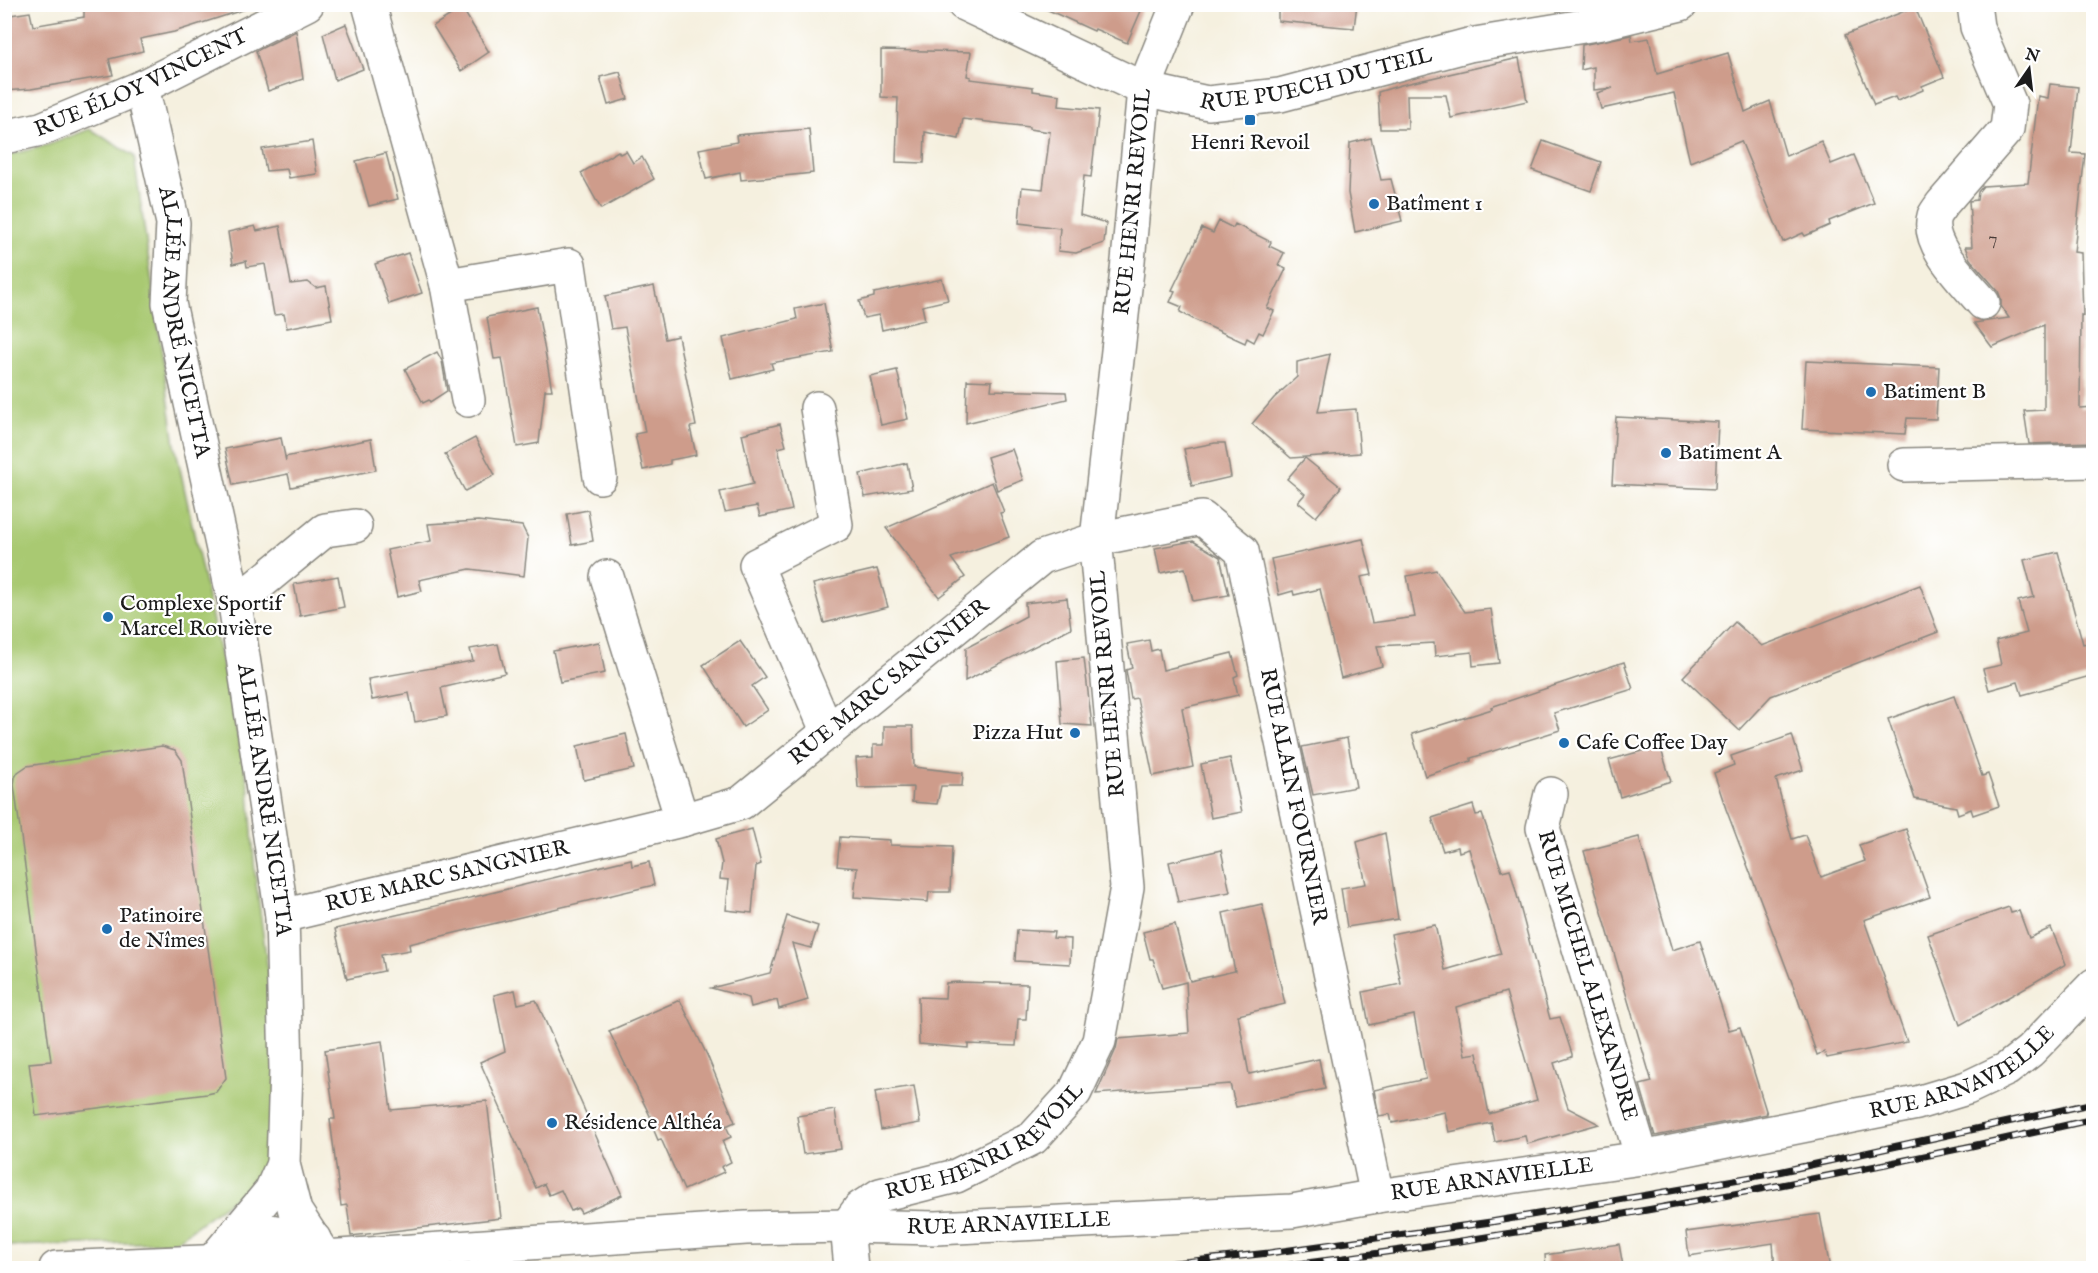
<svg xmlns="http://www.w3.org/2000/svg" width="2098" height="1273" viewBox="0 0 2098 1273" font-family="'IM FELL English',serif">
  <rect width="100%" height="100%" fill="#fff"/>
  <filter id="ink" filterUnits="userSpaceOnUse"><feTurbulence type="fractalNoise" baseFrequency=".0167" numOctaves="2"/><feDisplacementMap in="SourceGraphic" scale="12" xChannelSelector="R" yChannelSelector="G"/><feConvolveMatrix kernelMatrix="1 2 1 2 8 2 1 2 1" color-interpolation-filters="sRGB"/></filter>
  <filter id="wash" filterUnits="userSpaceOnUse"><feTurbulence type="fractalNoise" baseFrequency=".008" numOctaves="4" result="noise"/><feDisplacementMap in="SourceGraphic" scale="24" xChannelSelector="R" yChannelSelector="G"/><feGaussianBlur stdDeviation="1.35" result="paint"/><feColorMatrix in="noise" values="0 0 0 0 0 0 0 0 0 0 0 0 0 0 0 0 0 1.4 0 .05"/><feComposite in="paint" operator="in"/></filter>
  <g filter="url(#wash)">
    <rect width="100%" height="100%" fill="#f5f0df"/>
    <path fill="#a9c972" stroke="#627247" stroke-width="1.5" d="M90,129L134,156L175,445L249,789L255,874L282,1075L274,1168L175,1242L5,1246V156L48,145Z"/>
    <g id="blocks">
      <g fill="#ce9c8b" fill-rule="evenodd">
        <path d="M84,4H245L246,9L174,32L140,39L143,51L109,59L113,75L31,89L4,91V16L30,12L33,26L84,17Z"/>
        <path d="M1035,4H1144L1127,43L1095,29L1094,31Z"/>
        <path d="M1278,4H1357L1354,28L1278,21Z"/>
        <path d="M1915,7L1944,77L1922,86L1923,90L1897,101L1895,97L1874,105L1845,35Z"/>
        <path d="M462,8L489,52L461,71L433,26Z"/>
        <path d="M346,24L363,69L335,80L323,34Z"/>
        <path d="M296,31L303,79L268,91L256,51Z"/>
        <path d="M1631,35L1632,41L1649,38L1657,74L1728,53L1745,112L1770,101L1786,156L1821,141L1831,164L1854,155L1874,203L1829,221L1830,225L1805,236L1803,233L1783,242L1741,141L1690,162L1674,93L1601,109L1597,93L1613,88L1594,90V67L1581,70L1582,45Z"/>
        <path d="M881,50L971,52L967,76L971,77L970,79L1033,87V91L1060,95L1059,106L1099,110L1091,177L1084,176L1080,215L1106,223L1104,243L1076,253L1058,251L1060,228L1019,223L1022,187L1043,189L1050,132L1029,129V127L963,119L959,139L925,132L924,163L896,162L898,98L881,97Z"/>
        <path d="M1519,58L1527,101L1451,118L1446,95H1407L1408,129H1380L1378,92L1401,85Z"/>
        <path d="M620,72L628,99L608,105L600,77Z"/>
        <path d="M2050,84L2078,87L2071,153L2085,154L2074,252L2081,253L2083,316L2081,315L2080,408L2094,407V442L2029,444L2024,411L2044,410V325L1992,347L1974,323L2009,318L2001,306V299L1998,291L1970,259L1965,247H1972L1969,201L1977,200L1978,192L1983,186L2028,183L2038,96L2048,98Z"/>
        <path d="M809,129L813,173L741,180L740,172L706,179L699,149L737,142L736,135Z"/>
        <path d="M1371,138L1381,180L1391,179L1402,221L1355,232L1348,193L1350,143Z"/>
        <path d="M312,141L317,174L289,178L287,169L266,171L262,149Z"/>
        <path d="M1543,141L1601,162L1591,191L1532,170Z"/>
        <path d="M618,151L620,154L626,151L633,163L642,157L654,179L601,209L581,173Z"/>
        <path d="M386,153L398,199L369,206L356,161Z"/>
        <path d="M1219,221L1233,228L1235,224L1271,242L1269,246L1284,253L1278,265L1286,269L1267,308L1274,311L1263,334L1259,332L1254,342L1247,338L1245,343L1195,320L1180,312L1182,307L1170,302L1175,291L1172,290L1202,228L1213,233Z"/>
        <path d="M255,226L257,231L280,226L291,284L308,282L316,288L326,286L332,319L287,328L284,314L274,315L265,264L247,267L246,261L233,264L228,232Z"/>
        <path d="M408,253L422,293L389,304L375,264Z"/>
        <path d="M942,279L948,300L922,306L925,320L882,330L879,315L864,318L859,301L874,297V293Z"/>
        <path d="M654,286L665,339L678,336L696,426L690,427L696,455L670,460V464L643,470L635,434L645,432L625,327L611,329L605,296Z"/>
        <path d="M824,303L833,352L771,363L773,369L732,379L723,338L797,319L795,309Z"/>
        <path d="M537,307L552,390H545L539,443L517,447L502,358L494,359L487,317Z"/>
        <path d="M437,352L442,361L447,391L430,402L429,400L423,403L405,369Z"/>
        <path d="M1330,354L1318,412L1356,409L1360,453L1291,458L1252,424L1274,398L1297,377V362Z"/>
        <path d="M1806,361L1939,367L1936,419L1907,418L1905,434L1802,429Z"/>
        <path d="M897,370L908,419L881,425L870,376Z"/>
        <path d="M967,380L992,381L991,390L1066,392L1067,399L966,423Z"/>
        <path d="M1616,417L1718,422L1715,489L1612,484Z"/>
        <path d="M780,424L786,446L778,448L792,510L760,517L757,506L725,512L720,492L753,484L742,434Z"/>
        <path d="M281,438L286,461L285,457L371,439L376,470L291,487L288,474L233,485L225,449Z"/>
        <path d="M475,438L495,475L465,491L445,454Z"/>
        <path d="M1215,443H1225L1231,477L1192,486L1184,449Z"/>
        <path d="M1012,449L1023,480L997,490L987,457Z"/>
        <path d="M1305,458L1341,487L1316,517L1298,502L1305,494L1287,479Z"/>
        <path d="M907,463L912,489L865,497L860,474Z"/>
        <path d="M992,482L1004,512L1000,513L1009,537L951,558L965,577L939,597L886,528Z"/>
        <path d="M588,510L593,541L572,545L567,514Z"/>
        <path d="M478,521L522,526L528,538L524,576L470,569L419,580L422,591L397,597L387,550L431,541L428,524Z"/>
        <path d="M1363,539L1372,575L1361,577L1372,623L1415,617L1407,576L1436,570L1465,612L1491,609L1499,663L1473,666L1472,652L1435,656L1434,643L1377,646L1382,666L1341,678L1320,589L1294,595L1293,591L1279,595L1271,559Z"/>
        <path d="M1193,541L1220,557L1229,595L1193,601L1185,568L1160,573L1155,548Z"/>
        <path d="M2058,552L2083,644L2094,642V675L2022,695L2018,682L1989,690L1983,669L2001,665L1996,641L2027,633L2018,601L2034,597L2024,560Z"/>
        <path d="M877,569L888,607L824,623L813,584Z"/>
        <path d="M338,576L344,607L300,616L294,584Z"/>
        <path d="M1920,585L1938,632L1771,696L1739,730L1683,677L1735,622L1762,646Z"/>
        <path d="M1067,598L1071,628L965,681L966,648L1026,616L1025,603Z"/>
        <path d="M1149,640L1151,651L1159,649L1163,670L1232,653L1238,675L1234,677L1238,695L1182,708L1193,767L1153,776L1137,698L1131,699L1126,670L1132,668L1127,644Z"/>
        <path d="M740,641L765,677L752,686L768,710L743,727L703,665Z"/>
        <path d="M599,642L605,673L560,682L553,651Z"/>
        <path d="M498,644L505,673L441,688L447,716L415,722L409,693L372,700L368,679L473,661L470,649Z"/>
        <path d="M1084,658L1092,726L1062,724L1057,661Z"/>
        <path d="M1624,662L1633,689L1554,713L1560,730L1471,758V761L1425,776L1412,734L1492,709L1491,707Z"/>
        <path d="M1954,696L1982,776L1988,774L1999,806L1973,815L1971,809L1958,814L1956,807L1915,799L1888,719Z"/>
        <path d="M884,726H913L914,767L963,773L962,786H941L937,804L912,802L913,787L858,788L856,758L873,757V745H884Z"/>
        <path d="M626,734L634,769L584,780L577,746Z"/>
        <path d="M1792,735L1803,770L1776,779L1792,839L1805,835L1821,877L1865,861L1859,845L1906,829L1930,897L1864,920L1907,1042L1827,1058L1824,1052L1817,1055L1794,988L1726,809L1714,773L1734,765L1731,756Z"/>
        <path d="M1347,738L1356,787L1313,795L1302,747Z"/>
        <path d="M162,746L175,750L182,760L226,1078L216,1092L207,1094L36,1116L29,1063L51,1061L18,814L14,785L15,777L18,772L27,766Z"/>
        <path d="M1660,746L1671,781L1620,797L1609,760Z"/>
        <path d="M1230,758L1242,812L1211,818L1201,764Z"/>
        <path d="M1473,805L1476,815L1482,814L1502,871L1510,869L1550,1019L1560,1017L1572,1054V1057L1554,1063L1568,1108L1599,1124L1527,1144L1525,1136L1495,1142L1491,1123L1449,1132L1445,1112L1392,1123L1390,1114L1379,1116L1374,1090L1426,1079L1414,1015L1369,1025L1363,992L1401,984L1391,934L1435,925L1445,970L1501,954L1469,849L1459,852L1458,847L1443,851L1432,818ZM1506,992L1537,1100L1489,1114L1477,1053L1465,1055L1456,1007Z"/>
        <path d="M752,829L761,864L756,866L752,913L726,910L729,880L720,879L722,863L716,839Z"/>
        <path d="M1385,833L1398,919L1347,927L1341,888L1366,884L1357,842Z"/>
        <path d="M840,837L890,840V845L952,847L950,892H929L928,902L854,897L857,868L837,866Z"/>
        <path d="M1639,837L1672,950L1700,941L1729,1030L1740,1027L1767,1114L1655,1136L1640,1085L1652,1082L1584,851Z"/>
        <path d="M1221,850L1230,892L1178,902L1169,862Z"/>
        <path d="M631,859L632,866L649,862L654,885L409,944L410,950L381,955L384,971L347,979L335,929L466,899Z"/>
        <path d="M1262,904L1285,1004L1238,1015L1249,1074L1319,1059L1325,1089L1236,1107L1230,1084L1096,1094L1116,1049L1118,1039L1189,1033L1186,982L1162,988L1153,959H1150L1143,932L1175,924L1190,981L1235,971L1223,913Z"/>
        <path d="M2009,907L2011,913L2019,911L2029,938L2051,928L2066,964L1960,1025L1928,935Z"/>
        <path d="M787,916L818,926L811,948L792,943L808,1000L779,1009L777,1000L751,1007L749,998L711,988L770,973Z"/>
        <path d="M1017,930L1054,932L1053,938L1071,939L1070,964L1015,961Z"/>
        <path d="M959,982L1028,984L1026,1019H1018L1016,1046L968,1044V1048L919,1044L918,997L945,998L946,983Z"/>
        <path d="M515,990L518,1004L536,1000L622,1195L581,1213L578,1208L571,1211L561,1190L549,1195L544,1184L536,1188L480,1062L505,1051L494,995Z"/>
        <path d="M680,1000L707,1055L735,1122L726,1126L731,1137L722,1141L731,1162L721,1167L724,1172L684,1190L661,1139L658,1140L649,1119L651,1118L609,1031Z"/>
        <path d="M382,1041L391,1110L487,1101L501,1218L351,1236L347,1205L341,1206L330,1119H335L325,1050Z"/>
        <path d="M914,1086L920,1123L881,1130L875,1092Z"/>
        <path d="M835,1110L841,1149L803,1154L797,1116Z"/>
        <path d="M1820,1214L1830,1269H1775L1773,1243L1689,1256L1686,1232Z"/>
        <path d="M1619,1244L1623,1266L1607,1269H1546L1545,1255Z"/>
      </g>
    </g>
  </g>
  <g filter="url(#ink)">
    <use href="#blocks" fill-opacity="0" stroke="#88867e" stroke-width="1.5"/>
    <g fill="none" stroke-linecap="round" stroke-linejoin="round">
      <g stroke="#88867e" stroke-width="36">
        <g id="minor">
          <path d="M369,4L447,285L468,400"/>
          <path id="s1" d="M964,4L1144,89L1208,103L1280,95L1469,45L1602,23L1681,4"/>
          <path d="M1974,4L1977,27L2010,104L2007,129L1942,204C1940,207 1936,212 1934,216C1925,245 1966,282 1983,303"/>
          <path id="s2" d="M142,87L173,223L169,303L235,604L282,916L286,1069L283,1164L295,1211L325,1257"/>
          <path id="s3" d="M4,137L41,129L142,87L307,4"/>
          <path d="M447,285L569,265L600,477"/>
          <path d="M817,408L836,525L756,565L828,733"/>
          <path d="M1904,465L2094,461"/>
          <path d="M607,577L682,820"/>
          <path d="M235,604L325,530L355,526"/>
          <path id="s4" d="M1551,794L1543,828L1642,1158"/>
          <path id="s5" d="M282,916L682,820L741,803L1042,557L1097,539L1202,518L1242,551L1377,1196"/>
          <path d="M243,1226L314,1239"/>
          <path id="s6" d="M847,1226L860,1208L880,1195L956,1176L1033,1138L1075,1092L1099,1041L1127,887L1096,548L1128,261L1144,89L1178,4"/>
          <path d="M847,1226L851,1268"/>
          <path d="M212,1262L271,1191L283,1164"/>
          <path id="s7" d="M56,1268L325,1257L746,1228L847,1226L936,1228L1292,1211L1377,1196L1642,1158L1917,1103L1967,1088L2007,1069L2030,1051L2094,985"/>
        </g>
      </g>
      <use href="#minor" stroke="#fff" stroke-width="33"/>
      <g stroke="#1c1c1c" stroke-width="7">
        <g id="rail">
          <path d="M1128,1268L1269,1253L1491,1222L1769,1174L2094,1103"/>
          <path d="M1268,1268C1546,1233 1821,1181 2094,1119"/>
        </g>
      </g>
      <use href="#rail" stroke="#fff" stroke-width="4.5" stroke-dasharray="14" stroke-linecap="butt"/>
    </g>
  </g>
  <g fill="#1f6fb2" stroke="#fff" stroke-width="2">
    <rect x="1244" y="114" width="12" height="12" rx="3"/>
    <circle cx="1374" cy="204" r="6"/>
    <circle cx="1871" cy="392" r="6"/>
    <circle cx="1666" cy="453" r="6"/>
    <circle cx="108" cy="617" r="6"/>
    <circle cx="1075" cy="733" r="6"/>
    <circle cx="1564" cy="743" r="6"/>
    <circle cx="107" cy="929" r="6"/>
    <circle cx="552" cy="1123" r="6"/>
  </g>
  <g text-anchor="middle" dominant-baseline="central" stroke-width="4.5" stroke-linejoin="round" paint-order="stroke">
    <g font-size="20" fill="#483c38">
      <text x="1993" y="238">7</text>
    </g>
    <g font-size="22" fill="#1c1c1c" stroke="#fff">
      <text stroke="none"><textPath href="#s1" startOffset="375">RUE PUECH DU TEIL</textPath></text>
      <text stroke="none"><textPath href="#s3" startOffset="148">RUE ÉLOY VINCENT</textPath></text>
      <text stroke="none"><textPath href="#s6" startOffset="1174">RUE HENRI REVOIL</textPath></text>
      <text stroke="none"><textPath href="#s2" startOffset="240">ALLÉE ANDRÉ NICETTA</textPath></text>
      <text stroke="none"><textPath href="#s5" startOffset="664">RUE MARC SANGNIER</textPath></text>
      <text transform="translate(1108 684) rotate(-95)">RUE HENRI REVOIL</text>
      <text stroke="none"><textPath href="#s5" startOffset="1329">RUE ALAIN FOURNIER</textPath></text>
      <text stroke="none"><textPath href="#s2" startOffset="726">ALLÉE ANDRÉ NICETTA</textPath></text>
      <text stroke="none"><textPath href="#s5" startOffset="170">RUE MARC SANGNIER</textPath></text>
      <text stroke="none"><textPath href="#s4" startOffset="189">RUE MICHEL ALEXANDRE</textPath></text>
      <text stroke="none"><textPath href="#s7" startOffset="1926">RUE ARNAVIELLE</textPath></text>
      <text stroke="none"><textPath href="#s6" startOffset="166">RUE HENRI REVOIL</textPath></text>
      <text stroke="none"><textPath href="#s7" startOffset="1440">RUE ARNAVIELLE</textPath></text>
      <text stroke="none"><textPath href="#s7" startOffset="954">RUE ARNAVIELLE</textPath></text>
    </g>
    <g font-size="22" fill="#1c1c1c" stroke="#fff" text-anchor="start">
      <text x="1250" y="143" text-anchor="middle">Henri Revoil</text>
      <text x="1386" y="204">Batîment 1</text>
      <text x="1883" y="392">Batiment B</text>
      <text x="1678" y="453">Batiment A</text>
      <text x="120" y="604">Complexe Sportif<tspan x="120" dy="25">Marcel Rouvière</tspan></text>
      <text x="1063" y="733" text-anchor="end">Pizza Hut</text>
      <text x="1576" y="743">Cafe Coffee Day</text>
      <text x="119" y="916">Patinoire<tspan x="119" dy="25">de Nîmes</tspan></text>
      <text x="564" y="1123">Résidence Althéa</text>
    </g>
  </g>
  <rect width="2098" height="1273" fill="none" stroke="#fff" stroke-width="24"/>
  <g transform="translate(2029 69) rotate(14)" stroke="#ffffff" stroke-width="4.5" paint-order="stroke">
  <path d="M0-4.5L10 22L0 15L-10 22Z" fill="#1c1c1c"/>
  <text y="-9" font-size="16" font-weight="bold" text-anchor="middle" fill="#1c1c1c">N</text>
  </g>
</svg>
